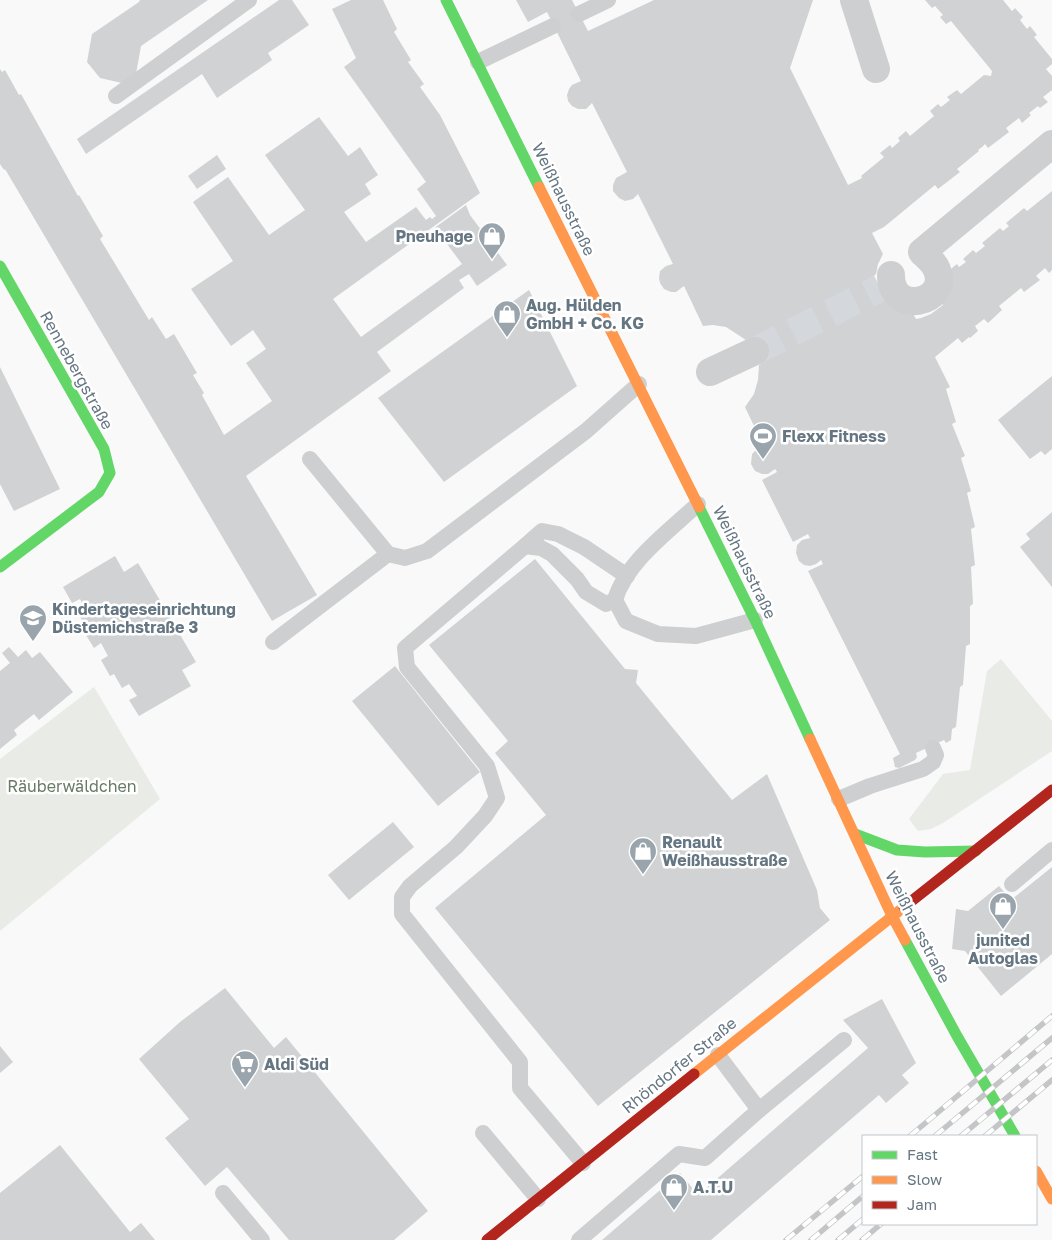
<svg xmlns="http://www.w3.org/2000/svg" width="1052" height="1240" viewBox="0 0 1052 1240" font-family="'Golos Text',sans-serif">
  <rect width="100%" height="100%" fill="#f9f9f9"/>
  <g fill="#e8ebe6">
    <path d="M1001,659L1052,721V751L943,823L931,829L918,831L909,819L943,774L970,770L987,671Z"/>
    <path d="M94,687L160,799L0,931V759Z"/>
  </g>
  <g fill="#d0d2d3">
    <path d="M140,0H208L141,46L136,74L122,83L100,78L87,62L92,34L139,2Z"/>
    <path d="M279,0H292L309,25L268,53L272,60L217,98L202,74L86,154L77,139Z"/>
    <path d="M351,0H383L397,29L394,32L411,60L408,62L424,84L420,87L440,115L480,193L333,299L361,337L365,334L462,264L441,236L439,237L433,229L466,205L470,215L507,265L477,286L469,274L459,280L464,288L377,352L391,371L246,476L317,595L272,621L5,169L4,170L0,164V69L2,72L5,70L19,95L21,94L78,196L79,195L103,236L100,239L149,320L152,317L166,339L174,334L197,373L193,375L204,393L202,395L224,435L272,401L246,363L266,349L253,330L231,346L191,289L233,261L193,202L228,177L269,235L305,210L265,155L319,117L348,156L360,147L378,175L365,184L371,194L344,212L366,242L416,207L426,220L430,217L432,219L436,216L417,189L426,182L344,67L356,58L332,9Z"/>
    <path d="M516,0H572L588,31L654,0H813L790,68L848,185L862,178L861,176L884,157L880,153L890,145L892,148L900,141L898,138L906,131L910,136L934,116L930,111L938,104L941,107L950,100L947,97L957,90L961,94L984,75L991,76L992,71L951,21L946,24L940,17L943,15L935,6L932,8L925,0H1003L1012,11L1015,8L1023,17L1020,20L1027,29L1030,26L1037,35L1034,37L1052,59V64L1046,69L1052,76V90L1043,97L1048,102L1040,108L1038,106L1029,113L1031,115L1022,123L1019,118L1006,128L1009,132L988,148L985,144L982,147L978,150L979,151L957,169L960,172L938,189L935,185L884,227L872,233L883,254L878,264L876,274L874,276L887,301L909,307L916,319L921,318L931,314L943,305L938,299L947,272L957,264L959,267L966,262L963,259L973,250L976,253L985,246L982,243L1000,228L1003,231L1009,226L1006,223L1024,208L1027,211L1052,191V270L1049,273L1045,268L1036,276L1040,280L1024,292L1021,288L999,306L1002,310L988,323L984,319L975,326L978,331L970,338L969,337L962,343L958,338L935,357L950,387L946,389L956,422L952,424L965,456L961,458L971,491L967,493L975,527L971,529L975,565L971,567L973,604L970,606V644L966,646L963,685L960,687L956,727L952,729L951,740L946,743L944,740L916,753L917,757L915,760L899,768L895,767L893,758L900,754L808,571L823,564L821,560L816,564L810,566L804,565L799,561L796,553L797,545L802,540L810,538L808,534L793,542L762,480L777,472L775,469L768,474H762L755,471L751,464L752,454L757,449L764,447L745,407L754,394L758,380L759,365L761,364L749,339L746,340L726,327L713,325L703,326L684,286L676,292H671L664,289L660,283L659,278L660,271L666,266L673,264L638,194L633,199L625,201L619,198L613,191V185L616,178L627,172L592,103L586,109H578L572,106L568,101L567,95L569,89L572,85L581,81L547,12L528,22Z"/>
    <path d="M217,155L226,169L197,189L188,176Z"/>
    <path d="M529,290L577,386L444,482L378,398Z"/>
    <path d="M0,367L60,489L14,511L0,484Z"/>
    <path d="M1052,376V449L1045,455L1041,451L1030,459L998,420Z"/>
    <path d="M1052,512V587L1020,547L1030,539L1026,534Z"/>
    <path d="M115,556L124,572L138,563L196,662L182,670L191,686L139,716L129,700L137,696L129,684L122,688L114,674L110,676L101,660L108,656L101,643L94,648L84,632L88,630L79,615L86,611L80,599L72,603L63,587Z"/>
    <path d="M535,559L625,669L638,670L636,683L732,800L767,774L817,890L820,908L830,920L598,1106L435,908L546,815L495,753L508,741L429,645Z"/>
    <path d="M9,647L18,657L26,650L32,658L40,652L73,692L39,720L34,714L14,730L17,735L0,749V671L10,663L2,653Z"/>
    <path d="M395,666L480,772L438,806L352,701Z"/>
    <path d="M393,822L414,847L349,900L328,875Z"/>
    <path d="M1052,867V954L1001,996L965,951L952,949L956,909L968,911L999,886L1011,900Z"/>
    <path d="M225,988L274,1048L286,1037L428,1211L394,1240H289L227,1167L205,1186L165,1138L189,1119L139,1059L180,1022Z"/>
    <path d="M882,999L916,1063L902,1075L909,1083L886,1103L879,1095L711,1240H602L680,1173L698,1195L868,1048L843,1020Z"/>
    <path d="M0,1046L13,1062L0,1073Z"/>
    <path d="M60,1145L130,1232L141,1223L155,1240H0V1193Z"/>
  </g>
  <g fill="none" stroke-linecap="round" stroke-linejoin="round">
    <path stroke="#d4d8dc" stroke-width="28" stroke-dasharray="28 14" stroke-linecap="butt" d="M755,351L880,288"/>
    <g stroke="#cecfd0" stroke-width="16">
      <path d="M579,14L608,0"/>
      <path d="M478,62L553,26"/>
      <path d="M116,96L249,0"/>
      <path d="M310,459L388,554L405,558L427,551L586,431L639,384"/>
      <path d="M698,504C669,531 626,562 615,600L626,621L658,634L696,636L755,620"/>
      <path d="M525,546L405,648L407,667L487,766L497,798L485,816L456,847L410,886L402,897V914L520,1062V1088L583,1163"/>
      <path d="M615,600L606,604L586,592L577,579L552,554L541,548L525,546L542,531L558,534L584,547L627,576"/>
      <path d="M273,642L388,554"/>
      <path d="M839,799L870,786L923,769L933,762L936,755L933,748"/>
      <path d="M1012,884L1052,850"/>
      <path d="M718,1055L759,1110"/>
      <path d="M483,1133L538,1199"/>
      <path d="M223,1193L262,1240"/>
      <path d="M579,1240L679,1154L705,1158L759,1110L844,1040"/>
    </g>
    <g stroke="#cecfd0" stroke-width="28">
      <path d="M854,0L876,69"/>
      <path d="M891,275C891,317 950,303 937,270C934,262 927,257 922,252L1052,144"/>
      <path d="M710,372L755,351"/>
    </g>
    <g stroke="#63d668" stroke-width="11">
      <path d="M446,0L539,187"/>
      <path d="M0,266L104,449L110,473L99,492L0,567"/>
      <path d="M699,507L755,620L810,739"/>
      <path d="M855,834L897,850L925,852L976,851"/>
      <path d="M905,940L957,1036L1015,1136"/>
    </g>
    <g stroke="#ff974d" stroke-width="11">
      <path d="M539,187L699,507"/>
      <path d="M810,739L892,916L905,940"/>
      <path d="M694,1074L904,907"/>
      <path d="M1036,1171L1052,1199"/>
    </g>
    <g stroke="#b3261e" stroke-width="11">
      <path d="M904,907L1052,790"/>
      <path d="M487,1240L694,1074"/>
    </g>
    <g stroke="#c3c5c6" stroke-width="5.5">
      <g id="rail">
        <path d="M910,1136L1052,1016"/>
        <path d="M935,1136L1052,1038"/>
        <path d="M961,1136L1052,1060"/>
        <path d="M985,1136L1052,1080"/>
        <path d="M786,1240L863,1176"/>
        <path d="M811,1240L863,1196"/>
        <path d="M838,1240L863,1219"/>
        <path d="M862,1240L881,1224"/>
      </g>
    </g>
    <use href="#rail" stroke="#fff" stroke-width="4" stroke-dasharray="11" stroke-linecap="butt"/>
  </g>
  <defs>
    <g id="shop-pin" transform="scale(1.4375)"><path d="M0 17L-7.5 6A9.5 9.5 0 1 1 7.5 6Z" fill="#99a4ac" stroke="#fff"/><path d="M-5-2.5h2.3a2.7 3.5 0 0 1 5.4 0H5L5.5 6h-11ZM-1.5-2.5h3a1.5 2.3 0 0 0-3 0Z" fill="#fff"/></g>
    <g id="stadium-pin" transform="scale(1.4375)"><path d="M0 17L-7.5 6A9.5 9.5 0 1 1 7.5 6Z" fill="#99a4ac" stroke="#fff"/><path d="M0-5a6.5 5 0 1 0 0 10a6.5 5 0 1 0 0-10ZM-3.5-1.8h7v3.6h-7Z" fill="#fff"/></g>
    <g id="school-pin" transform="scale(1.4375)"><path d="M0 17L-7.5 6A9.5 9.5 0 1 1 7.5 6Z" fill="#99a4ac" stroke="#fff"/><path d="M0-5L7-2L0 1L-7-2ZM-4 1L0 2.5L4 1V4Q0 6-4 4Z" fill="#fff"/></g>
    <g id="supermarket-pin" transform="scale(1.4375)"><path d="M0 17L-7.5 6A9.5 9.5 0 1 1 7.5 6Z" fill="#99a4ac" stroke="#fff"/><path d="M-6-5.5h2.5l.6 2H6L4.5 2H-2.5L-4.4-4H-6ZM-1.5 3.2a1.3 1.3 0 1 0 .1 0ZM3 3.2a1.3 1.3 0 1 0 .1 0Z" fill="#fff"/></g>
  </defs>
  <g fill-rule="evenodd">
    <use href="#shop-pin" x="492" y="236"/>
    <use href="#shop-pin" x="507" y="314"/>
    <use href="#stadium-pin" x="763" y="436"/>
    <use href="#school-pin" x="33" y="618"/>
    <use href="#shop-pin" x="643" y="851"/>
    <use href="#shop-pin" x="1003" y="906"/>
    <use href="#supermarket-pin" x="245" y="1064"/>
    <use href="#shop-pin" x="674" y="1187"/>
  </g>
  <g text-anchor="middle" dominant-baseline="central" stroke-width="5" stroke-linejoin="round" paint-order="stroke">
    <g font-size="16" fill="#657683" stroke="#fff">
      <text transform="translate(564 199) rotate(64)">Weißhausstraße</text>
      <text transform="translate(77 370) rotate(61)">Rennebergstraße</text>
      <text transform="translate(745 562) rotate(64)">Weißhausstraße</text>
      <text transform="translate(918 927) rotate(63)">Weißhausstraße</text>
      <text transform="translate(679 1065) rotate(-39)">Rhöndorfer Straße</text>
    </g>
    <g font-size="16" font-weight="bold" fill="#657683" stroke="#fff" text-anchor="start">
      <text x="473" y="236" text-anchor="end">Pneuhage</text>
      <text x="526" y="305">Aug. Hülden<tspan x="526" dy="18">GmbH + Co. KG</tspan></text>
      <text x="782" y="436">Flexx Fitness</text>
      <text x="52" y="609">Kindertageseinrichtung<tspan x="52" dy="18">Düstemichstraße 3</tspan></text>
      <text x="662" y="842">Renault<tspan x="662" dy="18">Weißhausstraße</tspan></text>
      <text x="1003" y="940" text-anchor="middle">junited<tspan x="1003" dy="18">Autoglas</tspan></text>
      <text x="264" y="1064">Aldi Süd</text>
      <text x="693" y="1187">A.T.U</text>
    </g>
    <g font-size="16" fill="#687a64" stroke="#fff">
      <text x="72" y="786">Räuberwäldchen</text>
    </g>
  </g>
  <rect x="862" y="1135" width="175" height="90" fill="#ffffff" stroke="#c1c8cd"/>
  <rect x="872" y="1151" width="25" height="8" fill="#63d668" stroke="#c1c8cd"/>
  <text x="907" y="1160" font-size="15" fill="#657683">Fast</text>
  <rect x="872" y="1176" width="25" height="8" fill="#ff974d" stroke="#c1c8cd"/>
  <text x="907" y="1185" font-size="15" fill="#657683">Slow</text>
  <rect x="872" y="1201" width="25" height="8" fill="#b3261e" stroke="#c1c8cd"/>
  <text x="907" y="1210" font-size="15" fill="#657683">Jam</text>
</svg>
